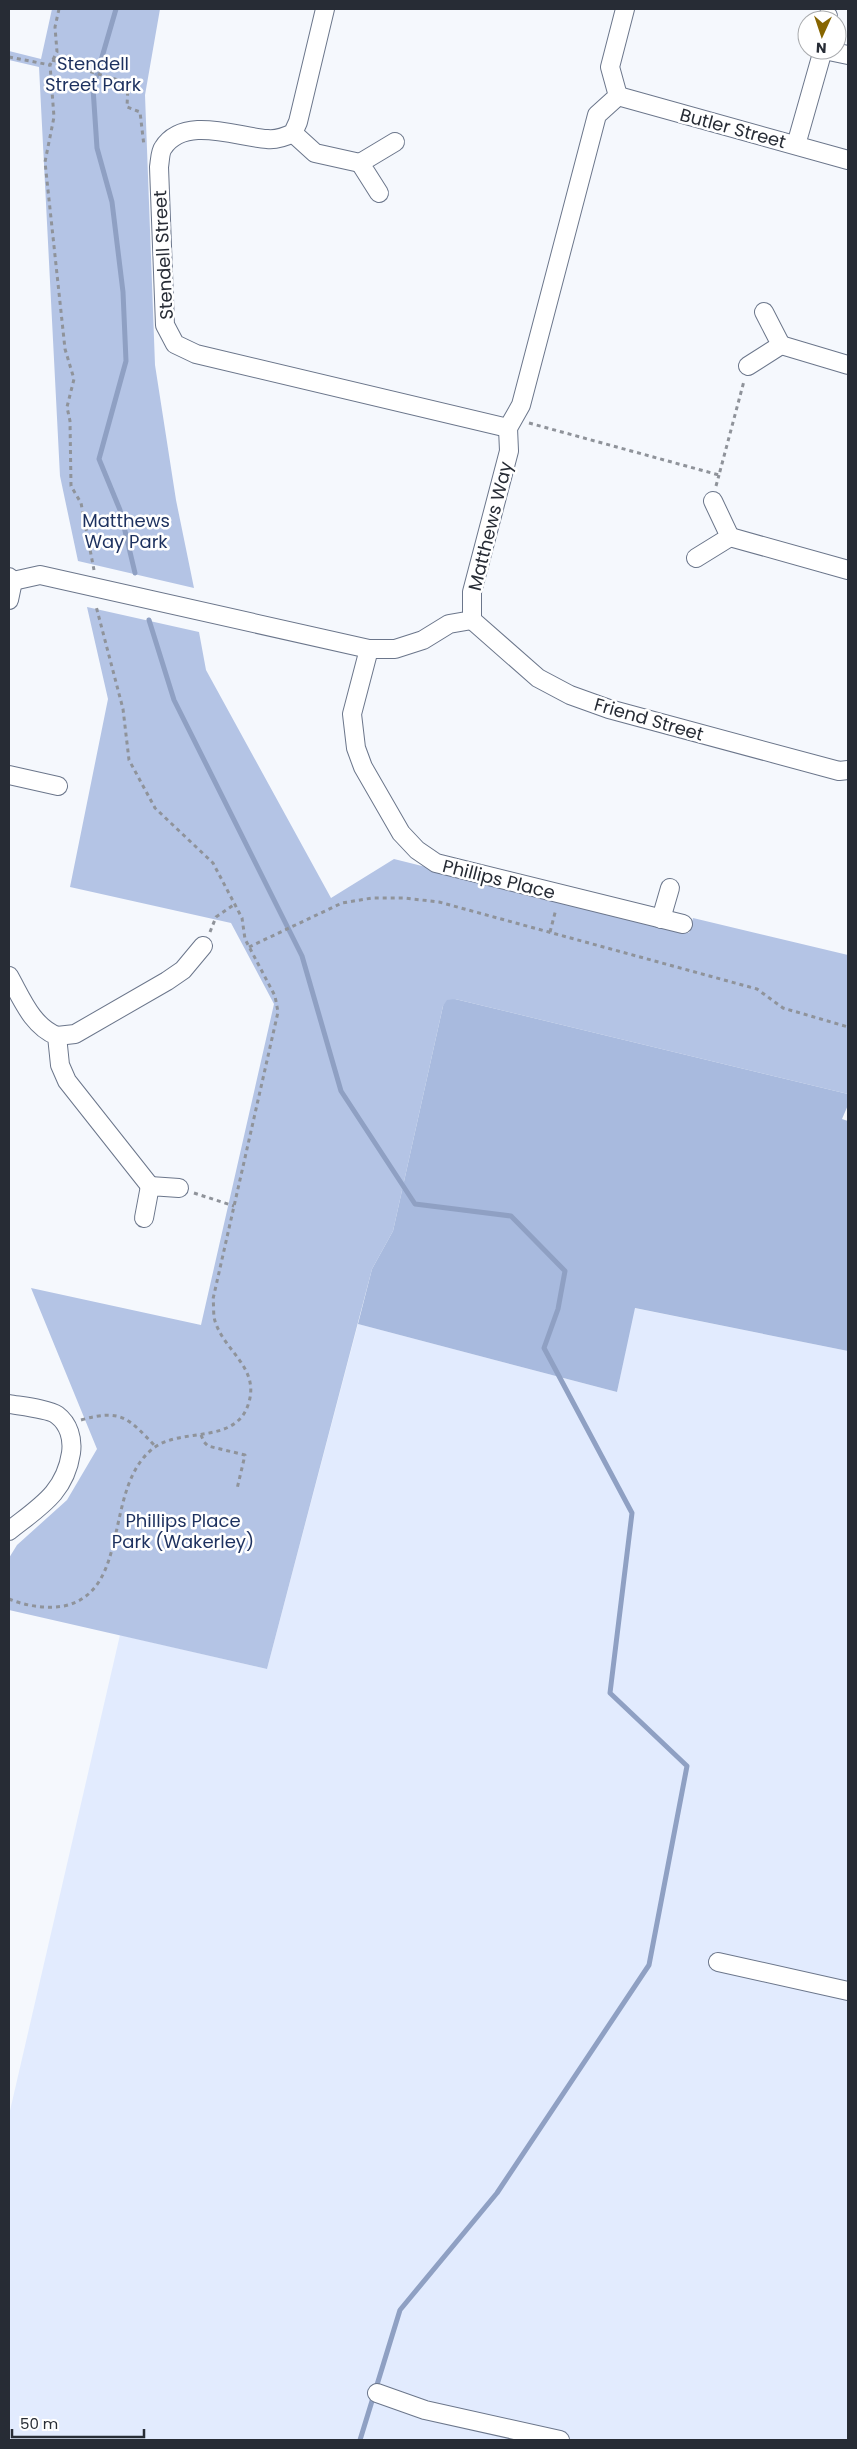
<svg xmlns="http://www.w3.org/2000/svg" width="857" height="2449" viewBox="0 0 857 2449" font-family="Poppins,sans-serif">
  <rect width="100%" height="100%" fill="#f5f8fd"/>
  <path fill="#e2ebfe" d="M634,1308L848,1351V2440H9V2115L120,1635L267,1669L358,1324L617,1392Z"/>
  <g fill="#b4c4e5">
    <path d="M52,9H160L145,95L155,365L176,500L194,588L78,561L60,476L39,67L9,60V51L41,59Z"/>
    <path d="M87,607L199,632L206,670L331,898L394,859L689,933L693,918L848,955V1094L455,999L443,1006L393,1231L372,1269L267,1669L9,1610V1558L17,1545L67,1500L97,1449L31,1288L201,1325L274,1004L231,923L70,887L108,699Z"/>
  </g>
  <path fill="#a8bade" d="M455,999L848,1094V1105L842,1119L848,1121V1351L635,1308L617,1392L358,1324L372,1269L393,1231L443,1006L447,1000Z"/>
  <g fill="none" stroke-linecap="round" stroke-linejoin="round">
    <g stroke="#8fa0c3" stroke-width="5">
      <path d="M116,9L93,88L97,148L112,202L123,292L126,361L99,459L120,510L135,573"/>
      <path d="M149,620L174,700L302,956L341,1091L415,1204L511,1216L565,1271L558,1309L544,1348L632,1513L610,1693L687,1766L649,1965L497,2193L400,2310L360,2440"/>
    </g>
    <g stroke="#6b768b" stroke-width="20">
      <g id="minor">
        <path d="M325,9L298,122L293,133C285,137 276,140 267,139C237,137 184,115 163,148C160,152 160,161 159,167L165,325L175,344L196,354L508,428"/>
        <path d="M827,20L828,16"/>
        <path d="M824,50L848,55"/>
        <path d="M618,96L848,160"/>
        <path d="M293,133L315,153L360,163"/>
        <path d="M796,145L823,50"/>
        <path d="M379,193L360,163L395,142"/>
        <path d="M781,345L848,365"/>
        <path d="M748,366L781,345L764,312"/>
        <path d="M730,537L848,570"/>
        <path d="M696,558L730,537L713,501"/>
        <path d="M9,577L13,581L40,575L369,649H395L423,640L449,624L472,620V592L509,451L508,428L521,405L597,115L618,96L610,67L625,9"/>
        <path d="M9,600L13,581"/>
        <path d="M472,620L538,678L570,695L609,709L839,771L848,770"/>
        <path d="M369,649L352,714L356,748L363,767L401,833L417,850L436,863L683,924"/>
        <path d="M9,775L58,786"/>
        <path d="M661,919L670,888"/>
        <path d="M9,976C22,999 32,1026 57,1036L60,1065L67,1081L150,1186"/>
        <path d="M57,1036L75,1034L167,981L183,970L203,946"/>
        <path d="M144,1218L150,1186L179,1188"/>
        <path d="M9,1404C20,1406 49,1409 57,1415C69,1424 73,1439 71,1453C65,1493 39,1507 9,1531"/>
        <path d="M718,1962L848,1991"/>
        <path d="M377,2393L425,2410L560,2440"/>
      </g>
    </g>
    <g stroke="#8f939a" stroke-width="3" stroke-dasharray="4 4" stroke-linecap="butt">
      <path d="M59,9L55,27L57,52L50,65L54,117L45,162L65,349L74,379L67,407L70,421L71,486L81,503L94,570"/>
      <path d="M9,57L50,65"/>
      <path d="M52,60L128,83L127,107L140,112L144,146"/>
      <path d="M529,423L719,475L744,381"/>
      <path d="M716,486L719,475"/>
      <path d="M210,932L216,917L235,904"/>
      <path d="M550,932L556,909"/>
      <path d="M249,947L342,903L372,898H404L439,902L757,989L783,1008L848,1027"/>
      <path d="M194,1193L234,1206"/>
      <path d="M81,1420C122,1408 129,1419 156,1447"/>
      <path d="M201,1435L204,1442L208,1446L245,1455L237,1489"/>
      <path d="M9,1599C26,1606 46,1609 64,1606C133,1591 102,1485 155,1447C184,1427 237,1445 249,1402C259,1367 224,1351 215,1321C213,1315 214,1306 213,1299L278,1012L275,996L245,939L242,918L213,863L155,808L129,760L123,709L96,606"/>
    </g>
    <use href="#minor" stroke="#fff" stroke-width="18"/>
  </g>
  <g text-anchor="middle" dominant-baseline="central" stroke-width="5" stroke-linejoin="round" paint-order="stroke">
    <g font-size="18" fill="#1d315f" stroke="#fff">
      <text x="93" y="63">Stendell<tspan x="93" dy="21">Street Park</tspan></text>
      <text x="126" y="520">Matthews<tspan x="126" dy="21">Way Park</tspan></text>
      <text x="183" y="1520">Phillips Place<tspan x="183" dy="21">Park (Wakerley)</tspan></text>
    </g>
    <g font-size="18" fill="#272c35" stroke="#fff">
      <text transform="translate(733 128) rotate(15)">Butler Street</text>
      <text transform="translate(163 255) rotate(-93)">Stendell Street</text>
      <text transform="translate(490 526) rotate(-76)">Matthews Way</text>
      <text transform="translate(649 719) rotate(16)">Friend Street</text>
      <text transform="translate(499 879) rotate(14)">Phillips Place</text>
    </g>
  </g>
  <rect width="857" height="2449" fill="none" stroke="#272c35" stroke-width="20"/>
  <g transform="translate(822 35) rotate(183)"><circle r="24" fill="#ffffff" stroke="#a9abae"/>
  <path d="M0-4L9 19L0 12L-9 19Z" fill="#876500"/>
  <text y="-8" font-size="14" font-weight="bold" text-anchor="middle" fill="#272c35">N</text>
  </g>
  <path d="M12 2429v8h132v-8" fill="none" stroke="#272c35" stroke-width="2.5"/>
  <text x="20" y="2429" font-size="15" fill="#272c35" stroke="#ffffff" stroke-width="4" paint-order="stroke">50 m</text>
</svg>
